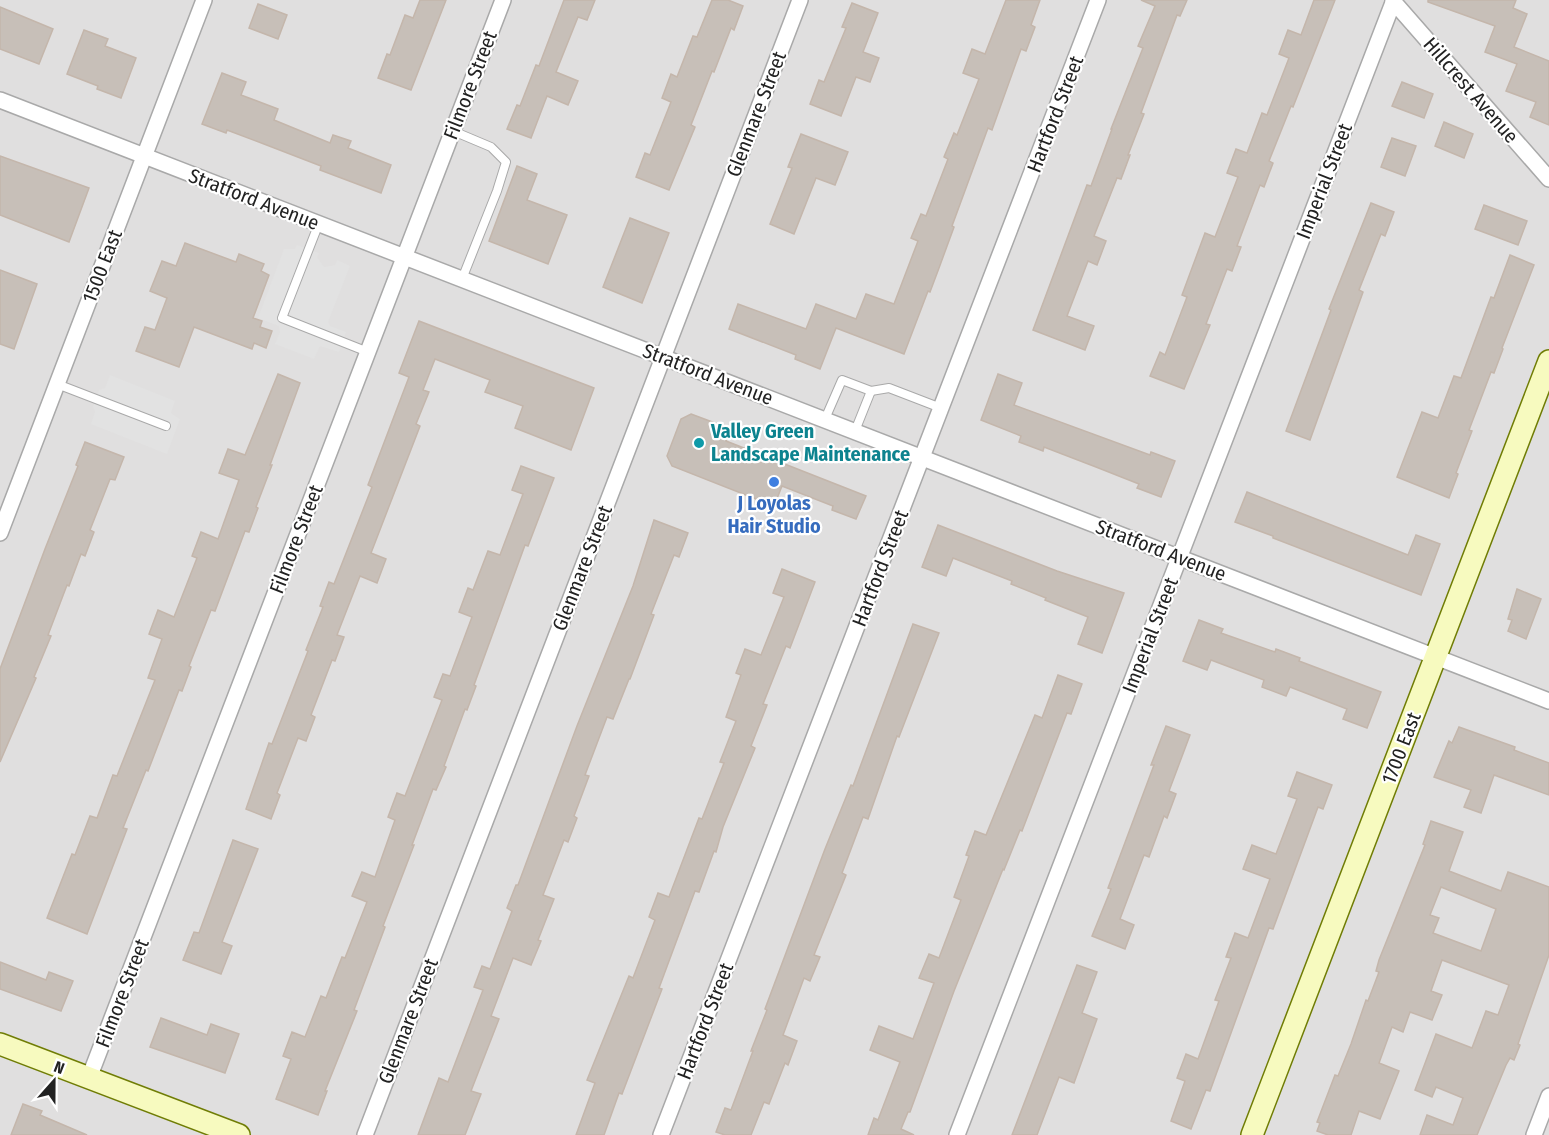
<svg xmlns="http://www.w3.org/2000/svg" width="1549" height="1135" viewBox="0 0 1549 1135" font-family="'Fira Sans Condensed',sans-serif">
  <rect width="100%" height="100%" fill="#f2efe9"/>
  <rect fill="#e0dfdf" x="0" y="0" width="1549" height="1135"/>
  <g fill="#e2e2e2">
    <path d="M297,245L319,253L317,257L324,267L335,265L337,260L350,266L328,322L330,326L346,332L339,352L320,346L314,359L275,344L280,332L279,326L258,318L284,249H295Z"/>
    <path d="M110,375L175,401L171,413L180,419L167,454L91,424L95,412L93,407L99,390L105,388Z"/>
  </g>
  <g fill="#c7bfb8" stroke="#c4b6ab" stroke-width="1.5" fill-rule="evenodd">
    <path d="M420,0H446L411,90L378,78L387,54L390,55L405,15L413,18Z"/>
    <path d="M564,0H595L587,20L578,17L556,72L578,81L568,105L547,96L531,138L507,129L517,105L520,106L536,65L539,66Z"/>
    <path d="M712,0H728L743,6L734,30L731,28L714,72L712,71L691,125L695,127L669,190L636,177L645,153L650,155L671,102L662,98L671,74L677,77L693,36L697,37Z"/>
    <path d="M1006,0H1040L1031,25L1035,27L1026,51L1021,49L992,130L988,128L952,226L954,227L939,268L930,292L928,291L904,354L836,328L820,369L795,359L796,355L729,329L738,304L806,329L816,304L856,319L866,294L894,304L918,241L911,238L921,214L926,216L948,159L944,157L954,133L957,135L979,79L963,73L972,49L985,54Z"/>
    <path d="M1141,0H1187L1180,16L1177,15L1141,113L1144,114L1128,155H1130L1121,179L1117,178L1094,236L1106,241L1097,265L1088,261L1067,316L1094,326L1085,350L1033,330L1087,185L1091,186L1112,129H1111L1143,48L1138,46L1155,6Z"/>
    <path d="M1314,0H1335L1293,107L1291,106L1269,161L1273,163L1264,187L1260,185L1237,246L1241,247L1232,271L1227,269L1206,324L1210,325L1184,389L1150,376L1160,352L1165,355L1187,297L1182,295L1205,233L1215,237L1238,177L1227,173L1236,149L1247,153L1262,113L1267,115L1289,58L1279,54L1288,30L1301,35Z"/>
    <path d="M1428,0H1516L1513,8L1527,14L1514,47L1549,61V125L1530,117L1536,102L1506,91L1517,64L1485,52L1495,26L1428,2Z"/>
    <path d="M852,3L878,13L863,52L879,58L870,82L856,77L841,116L810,104L819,80L824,82L846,28L842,27Z"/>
    <path d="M258,4L287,15L278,39L249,28Z"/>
    <path d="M0,7L53,29L39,64L0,49Z"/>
    <path d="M84,30L108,39L105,46L136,58L121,98L97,89L98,86L67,74Z"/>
    <path d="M222,73L246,82L241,95L278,109L274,120L330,143L333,135L351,141L348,148L391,165L381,193L320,170L321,166L264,144L227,130L226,133L202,124Z"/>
    <path d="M1402,82L1433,94L1424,118L1392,106Z"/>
    <path d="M1444,122L1473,134L1464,158L1435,146Z"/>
    <path d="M801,134L848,152L835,185L816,178L794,234L770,224L792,168L788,167Z"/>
    <path d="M1392,138L1416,146L1405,176L1381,167Z"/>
    <path d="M0,156L89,188L69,242L0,215Z"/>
    <path d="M517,166L537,174L527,200L567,215L548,264L489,241Z"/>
    <path d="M1371,203L1394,212L1385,236L1381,234L1359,290L1363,292L1310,440L1286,431L1331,310L1329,309Z"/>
    <path d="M1484,205L1527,221L1518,245L1475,229Z"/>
    <path d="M630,218L669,233L642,303L603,287Z"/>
    <path d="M185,243L236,262L239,254L264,264L261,271L269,275L253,318L262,321L260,327L272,331L266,348L254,343L252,349L194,327L179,367L136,351L145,327L155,330L167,298L150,291L162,261L176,266Z"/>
    <path d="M1510,255L1534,265L1502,348L1503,349L1494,373L1491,372L1469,430L1472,431L1456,473L1458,474L1449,498L1397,477L1422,412L1438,418L1454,376L1461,378L1491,297L1494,298Z"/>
    <path d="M0,270L37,284L14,349L0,344Z"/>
    <path d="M419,321L594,388L571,450L515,428L523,406L485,392L490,380L435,359L423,390L429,392L416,424L420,426L371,553L386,559L377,583L360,576L337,635L344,637L335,661L332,660L311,715L315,717L306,741L298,738L277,793L280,795L271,819L246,809L269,743L272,744L308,651L306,650L323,607L320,606L329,582L334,584L372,487L368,485L409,377L399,373Z"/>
    <path d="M278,374L300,383L270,465H272L256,507L258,508L249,532L245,531L215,611L211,610L189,666L191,667L182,691L179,690L148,771L146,770L123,828L127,829L87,934L47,918L72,854L75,855L90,816L97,818L113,775L117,776L155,680L148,678L162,639L149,634L158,610L174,617L197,558L192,556L201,532L218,539L239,480L219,473L228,449L245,455Z"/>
    <path d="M998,374L1022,383L1014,405L1150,455L1151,452L1175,461L1161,497L1137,488L1139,484L1096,467L1044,447L1043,451L1019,442L1021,436L981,420Z"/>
    <path d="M691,414L731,429L726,441L866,496L856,519L832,510L833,506L782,486L774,506L672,466L667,456L681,419Z"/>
    <path d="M85,442L124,457L115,480L110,479L90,530L94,532L85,556L81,554L69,586L67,585L48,635L51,636L34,677L36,678L0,762V669L45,549L78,466L76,465Z"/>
    <path d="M521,466L554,478L528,546L525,545L474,685L476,686L467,710L465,709L444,766L446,767L436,790L433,789L412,845H414L383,926L385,927L354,1010L357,1011L325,1091H327L318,1115L276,1099L291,1059L283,1056L292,1032L305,1037L321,996L326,998L342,957L345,958L367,902L352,896L362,872L375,877L395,820L388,817L397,793L405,796L442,700L434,697L443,674L450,676L472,617L459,612L468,588L473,590L488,551L500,555L523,494L512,490Z"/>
    <path d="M1247,492L1408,555L1416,535L1440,544L1421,595L1273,538V536L1235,522Z"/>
    <path d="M654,520L688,533L679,557L674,555L651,614L654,615L630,679H629L613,719L607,717L585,775L589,776L574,816L577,818L568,842L564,840L543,895L554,899L538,940L541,941L531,965L513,958L491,1016L499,1019L471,1091L481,1094L465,1135H418L439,1078L448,1082L483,990L474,987L482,966L490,969L512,911L507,908L516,885H518L577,726L633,586Z"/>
    <path d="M938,525L1057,571L1124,593L1102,653L1078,644L1088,617L1045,600L1046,598L1011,584L1012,581L953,558L946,576L922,567Z"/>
    <path d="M782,569L815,582L790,648L786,646L763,704L767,705L751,746L755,748L723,827L716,852L714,851L699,892L695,891L659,988L662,989L622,1094L619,1093L604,1135H576L595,1083L587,1080L629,976L633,978L655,920L649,917L658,893L669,897L699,818L702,819L724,763L720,762L736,721L726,717L741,675L736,673L745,649L761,655L784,597L773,593Z"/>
    <path d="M1517,589L1541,599L1526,639L1508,631L1512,620L1508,619Z"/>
    <path d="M1199,620L1223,629L1221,633L1275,652L1276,649L1300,658L1299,661L1381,692L1367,728L1343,719L1347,709L1290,687L1286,696L1262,687L1264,680L1211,660L1207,670L1183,661Z"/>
    <path d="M913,624L939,633L899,737L897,736L868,819L863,817L842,873L846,875L814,955L820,957L810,981L804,978L783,1035L797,1041L788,1065L785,1063L769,1104L764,1102L751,1135H725L716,1132L725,1108L731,1110L753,1051H751L767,1010L765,1009L825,849L851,785L853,786Z"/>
    <path d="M1058,675L1082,684L1071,714L1067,713L1022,831L1020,830L1004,870L1003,869L954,991L910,1112H908L901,1129L914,1135H868L874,1118L878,1120L900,1062L870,1050L879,1026L913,1039L934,983L919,978L929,954L939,958L961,900L954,897L969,856L966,855L975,831L986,835L1035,715L1042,718Z"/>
    <path d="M1166,726L1190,735L1169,791L1176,794L1167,818L1164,816L1149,857L1144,855L1120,919L1134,925L1125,949L1092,936L1111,889L1108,888L1154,765H1151Z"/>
    <path d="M1459,727L1515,747L1514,750L1549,763V795L1494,775L1481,813L1464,807L1471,790L1434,777L1449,741L1452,743Z"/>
    <path d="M1297,772L1332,785L1323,809L1318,807L1273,929L1269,928L1210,1091L1206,1090L1191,1129L1171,1121L1185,1081L1177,1078L1186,1054L1198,1059L1219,1001L1215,1000L1231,958L1226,957L1235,933L1248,938L1270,879L1243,869L1252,845L1276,854L1297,799L1288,796Z"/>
    <path d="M1431,821L1463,832L1449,871L1501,891L1508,872L1549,887V955L1518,1044L1520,1045L1514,1060L1510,1058L1506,1065L1477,1135H1420L1427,1115L1453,1125L1463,1098L1436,1087L1432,1097L1415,1090L1436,1034L1472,1048L1486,1011L1498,1015L1509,985L1442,960L1431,991L1442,995L1432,1020L1410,1012L1403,1032L1392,1027L1379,1063L1399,1071L1380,1119L1359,1111L1351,1135H1328L1317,1131L1320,1123L1317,1122L1335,1075L1338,1076L1351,1044L1366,1000L1368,1001L1379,972L1376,971L1379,960L1425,845L1423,844ZM1441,887L1496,909L1481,951L1433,933L1439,918L1430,915Z"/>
    <path d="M233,840L258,849L222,942L232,946L221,974L183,960L194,932L199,933Z"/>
    <path d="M0,962L46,980L49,972L73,981L61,1011L0,989Z"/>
    <path d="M1077,965L1097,972L1082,1013L1097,1019L1074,1083L1059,1077L1037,1135H1012Z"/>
    <path d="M161,1018L207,1035L211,1024L239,1034L225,1073L150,1047Z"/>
    <path d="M23,1104L42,1111L40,1115L87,1135H11Z"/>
  </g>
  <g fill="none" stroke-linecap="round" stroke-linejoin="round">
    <g stroke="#a9a9a9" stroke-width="10">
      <g id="lane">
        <path d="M453,131L491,147L506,162L497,191L462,279"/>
        <path d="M319,223L282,318L368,352"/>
        <path d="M57,384L166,426"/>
        <path d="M871,391L889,388L941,408"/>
        <path d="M825,419L842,380L871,391L855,431"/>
      </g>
    </g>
    <g stroke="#a9a9a9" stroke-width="18">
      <g id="street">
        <path d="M1393,1L1549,179"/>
        <path d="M0,100L1549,701"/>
        <path d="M0,533L204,0"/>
        <path d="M89,1078L503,0"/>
        <path d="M365,1135L800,0"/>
        <path d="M661,1135L1098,0"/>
        <path d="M957,1135L1394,0"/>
        <path d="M1534,1135L1549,1096"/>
      </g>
    </g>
    <g stroke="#707d05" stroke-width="24">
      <g id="secondary">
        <path d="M0,1044L239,1135"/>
        <path d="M1252,1135L1549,361"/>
      </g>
    </g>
    <use href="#lane" stroke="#fff" stroke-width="8"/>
    <use href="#street" stroke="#fff" stroke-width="15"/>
    <use href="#secondary" stroke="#f7fabf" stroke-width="21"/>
  </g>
  <circle fill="#0f9aa8" stroke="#fff" stroke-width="2" cx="699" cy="443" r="6"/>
  <circle fill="#3f7fe0" stroke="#fff" stroke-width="2" cx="774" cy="482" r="6"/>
  <g text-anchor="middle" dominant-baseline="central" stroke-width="4.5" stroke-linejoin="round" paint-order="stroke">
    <g font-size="20" fill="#222" stroke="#fff">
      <text transform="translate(470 85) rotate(-69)">Filmore Street</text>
      <text transform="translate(1471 90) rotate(49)">Hillcrest Avenue</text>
      <text transform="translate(756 114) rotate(-69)">Glenmare Street</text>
      <text transform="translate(1055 114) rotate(-69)">Hartford Street</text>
      <text transform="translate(1324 181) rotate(-69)">Imperial Street</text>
      <text transform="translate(254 199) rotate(21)">Stratford Avenue</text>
      <text transform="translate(102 266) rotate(-69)">1500 East</text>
      <text transform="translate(708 374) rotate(21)">Stratford Avenue</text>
      <text transform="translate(296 539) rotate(-69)">Filmore Street</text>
      <text transform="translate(1161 550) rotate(21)">Stratford Avenue</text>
      <text transform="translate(582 568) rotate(-69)">Glenmare Street</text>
      <text transform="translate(880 568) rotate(-69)">Hartford Street</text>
      <text transform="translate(1150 635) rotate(-69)">Imperial Street</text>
      <text transform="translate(1401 748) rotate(-69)">1700 East</text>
      <text transform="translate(122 993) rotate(-69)">Filmore Street</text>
      <text transform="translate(408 1021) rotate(-69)">Glenmare Street</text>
      <text transform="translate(705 1021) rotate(-69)">Hartford Street</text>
    </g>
    <g font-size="20" font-weight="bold" fill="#0d838f" stroke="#fff" text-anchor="start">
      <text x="711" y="431">Valley Green<tspan x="711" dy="23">Landscape Maintenance</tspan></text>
    </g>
    <g font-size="20" font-weight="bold" fill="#366cbe" stroke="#fff">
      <text x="774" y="503">J Loyolas<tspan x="774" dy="23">Hair Studio</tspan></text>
    </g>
  </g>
  <g transform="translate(54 1081) rotate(21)" stroke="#ffffff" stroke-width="4.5" paint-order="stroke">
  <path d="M0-4.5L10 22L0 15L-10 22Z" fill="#222222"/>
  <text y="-9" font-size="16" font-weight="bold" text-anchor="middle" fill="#222222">N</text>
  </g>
</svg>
